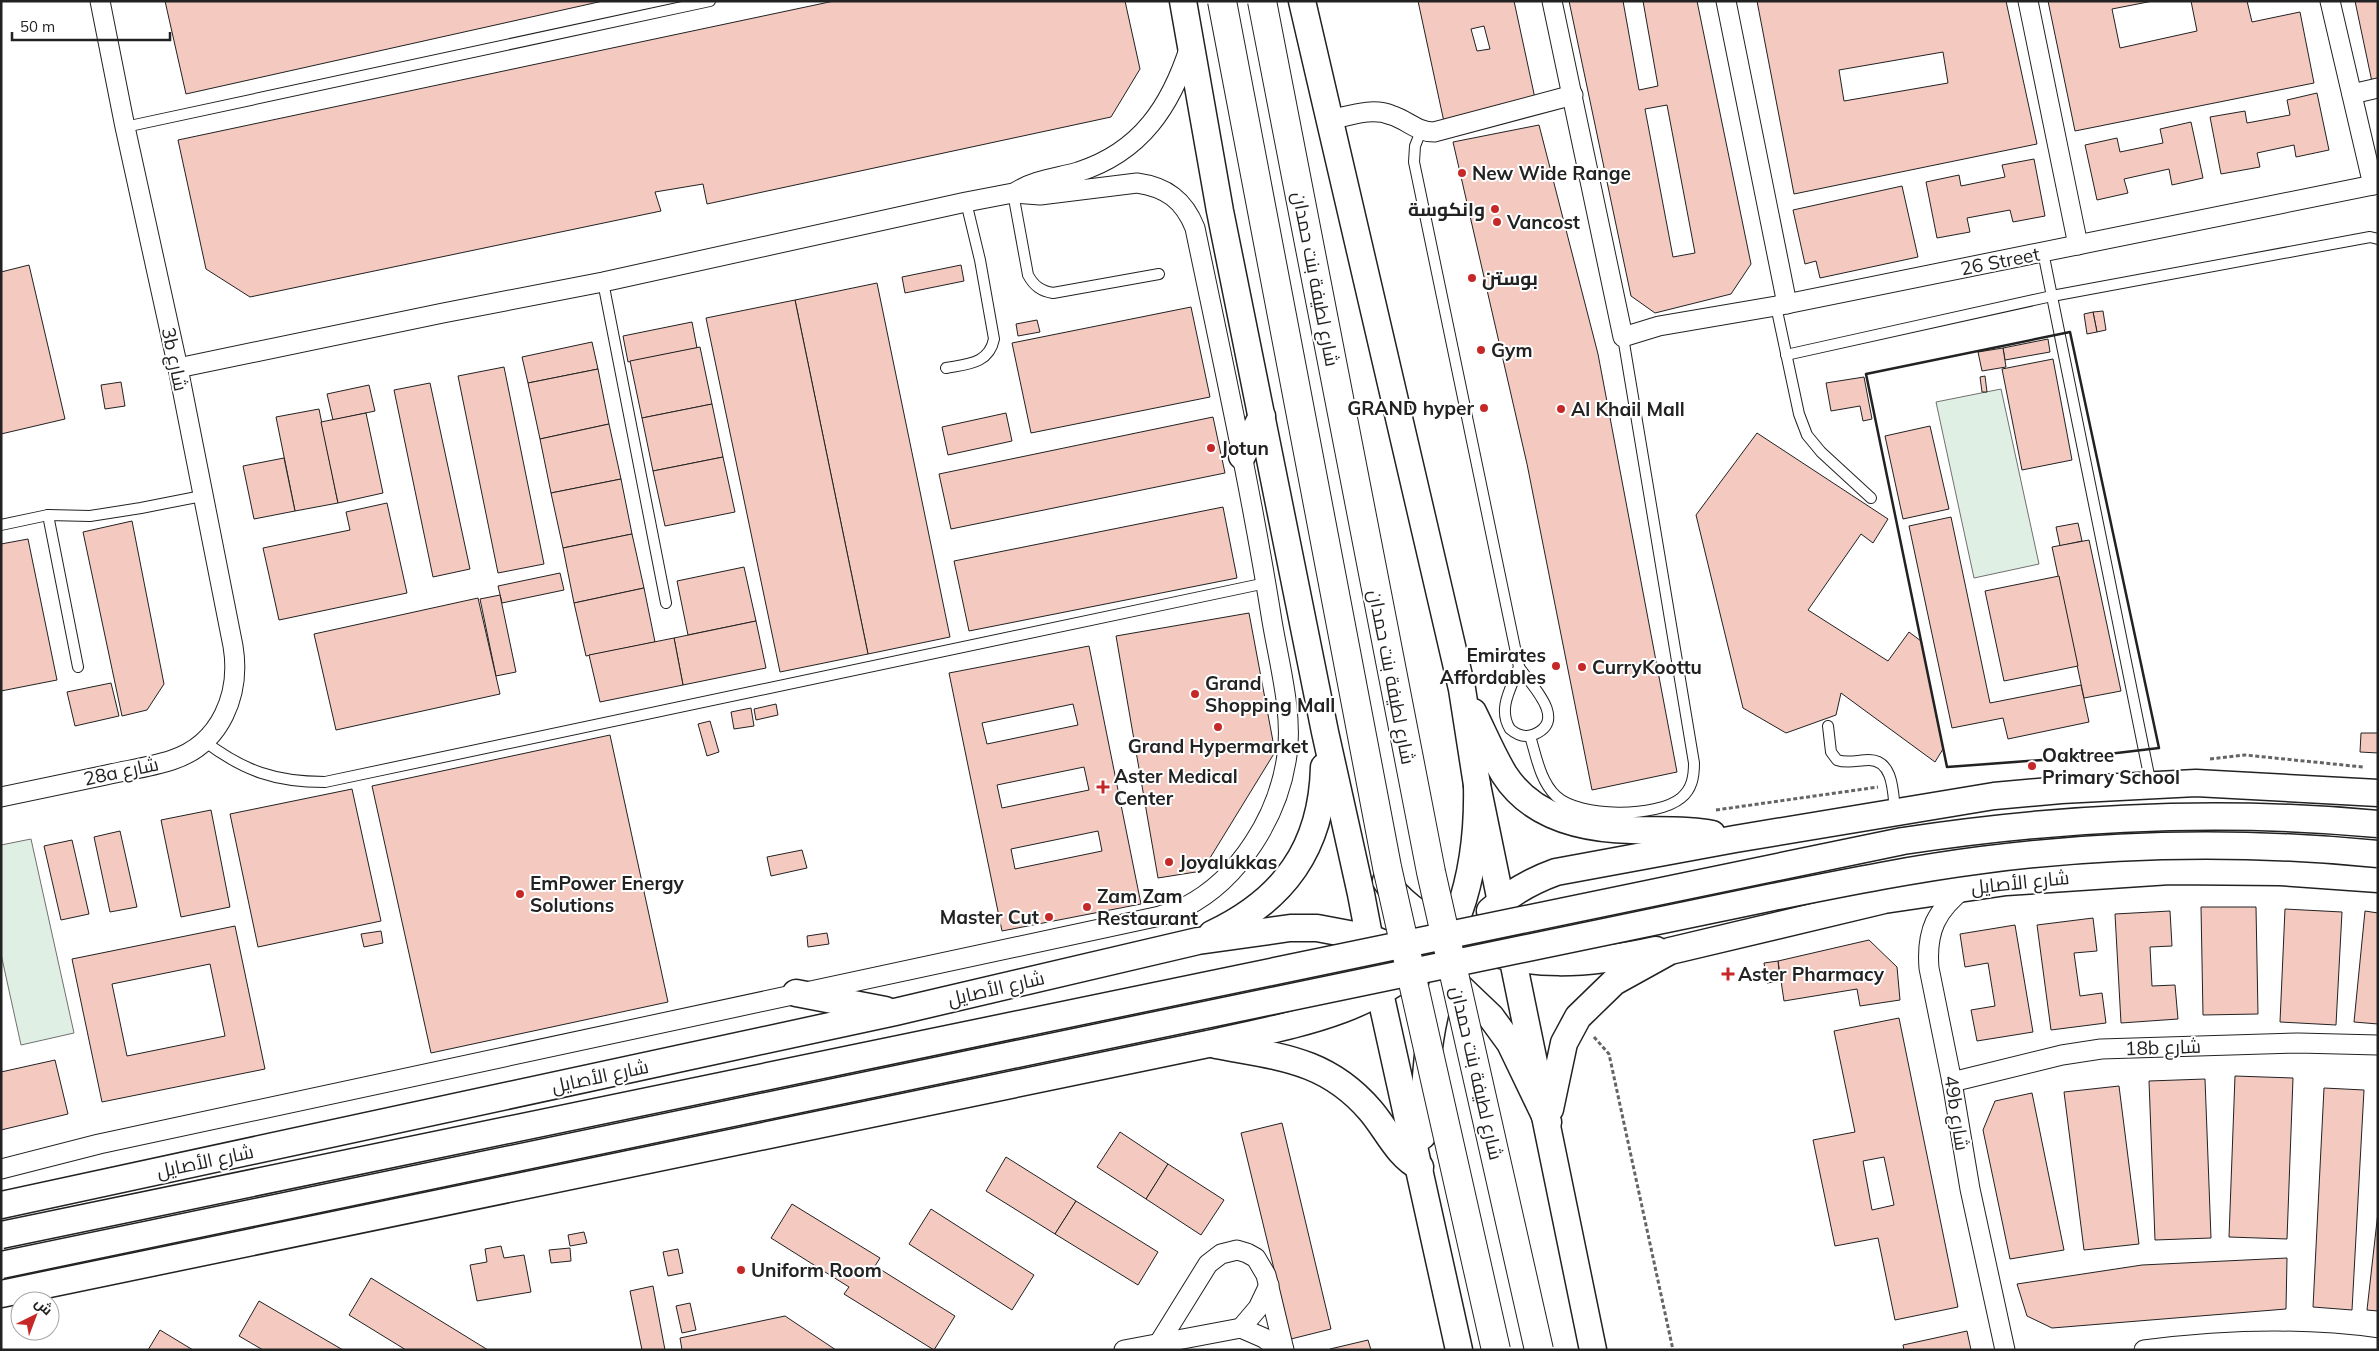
<svg xmlns="http://www.w3.org/2000/svg" width="2379" height="1351" viewBox="0 0 2379 1351" font-family="Mulish,Cairo,sans-serif">
  <rect width="100%" height="100%" fill="#fff"/>
  <g fill="#e0efe3" stroke="#6f6f6f">
    <path d="M2001,389L2039,564L1974,578L1936,402Z"/>
    <path d="M31,839L74,1033L21,1045L1,954V845Z"/>
  </g>
  <g fill="#f3c9c0" stroke="#222" fill-rule="evenodd">
    <path d="M165,1H603L186,94Z"/>
    <path d="M834,1H1125L1140,69L1111,117L707,204L703,184L655,192L661,211L250,297L206,269L178,140Z"/>
    <path d="M1418,1H1514L1536,103L1444,122ZM1484,26L1490,49L1477,51L1471,29Z"/>
    <path d="M1569,1H1623L1639,90L1658,86L1643,1H1697L1751,264L1731,294L1655,313L1631,296ZM1667,105L1695,253L1673,257L1645,109Z"/>
    <path d="M1757,1H2006L2037,144L1794,194ZM1943,52L1948,83L1844,101L1839,70Z"/>
    <path d="M2048,1H2153L2112,9L2120,48L2197,31L2191,1H2247L2252,22L2300,12L2314,83L2075,131Z"/>
    <path d="M2355,1H2378V81L2372,82Z"/>
    <path d="M2317,93L2329,150L2296,157L2294,145L2257,153L2260,167L2221,174L2210,117L2245,111L2247,123L2290,115L2287,100Z"/>
    <path d="M2191,122L2203,178L2172,185L2169,169L2124,179L2128,193L2097,200L2085,145L2117,138L2120,152L2163,143L2160,129Z"/>
    <path d="M1539,125L1598,354L1677,772L1592,790L1527,464L1453,142Z"/>
    <path d="M2034,159L2045,216L2013,222L2010,210L1967,218L1970,232L1937,238L1926,182L1959,175L1961,186L2005,177L2002,165Z"/>
    <path d="M1902,186L1918,257L1820,278L1816,261L1805,264L1793,210Z"/>
    <path d="M29,265L65,419L1,434V272Z"/>
    <path d="M961,265L964,281L905,293L902,277Z"/>
    <path d="M877,283L950,637L868,654L795,300Z"/>
    <path d="M795,300L868,654L780,672L706,318Z"/>
    <path d="M1191,307L1210,397L1031,433L1012,343Z"/>
    <path d="M2103,311L2106,330L2097,332L2093,312Z"/>
    <path d="M2093,312L2097,332L2087,334L2084,314Z"/>
    <path d="M1037,320L1040,332L1018,336L1016,324Z"/>
    <path d="M692,322L697,348L628,362L623,336Z"/>
    <path d="M2048,339L2050,352L2005,360L2003,348Z"/>
    <path d="M592,342L598,369L528,383L522,357Z"/>
    <path d="M700,347L712,404L642,418L630,361Z"/>
    <path d="M2003,348L2006,367L1982,371L1978,352Z"/>
    <path d="M2053,359L2072,460L2022,470L2002,369Z"/>
    <path d="M504,367L544,564L498,573L458,376Z"/>
    <path d="M598,369L609,424L540,439L528,383Z"/>
    <path d="M1985,376L1987,392H1982L1980,377Z"/>
    <path d="M1864,377L1872,419L1863,421L1860,406L1831,411L1826,383Z"/>
    <path d="M121,382L125,406L105,409L101,385Z"/>
    <path d="M430,383L470,569L433,577L394,390Z"/>
    <path d="M369,385L375,411L333,420L327,394Z"/>
    <path d="M712,404L723,457L653,471L642,418Z"/>
    <path d="M319,409L338,503L295,511L276,417Z"/>
    <path d="M366,413L383,493L338,503L321,422Z"/>
    <path d="M1006,413L1012,441L948,455L942,427Z"/>
    <path d="M1213,417L1225,473L951,529L939,474Z"/>
    <path d="M609,424L621,479L551,493L540,439Z"/>
    <path d="M1930,426L1949,509L1903,519L1885,436Z"/>
    <path d="M1757,433L1888,519L1873,543L1861,534L1808,610L1888,661L1909,632L1921,641L1943,749L1935,762L1841,693L1836,715L1786,733L1743,708L1696,515Z"/>
    <path d="M723,457L735,512L665,526L653,471Z"/>
    <path d="M284,458L295,511L254,519L243,466Z"/>
    <path d="M621,479L632,534L563,548L551,493Z"/>
    <path d="M387,503L407,593L279,620L263,548L350,530L346,512Z"/>
    <path d="M1223,507L1237,578L969,631L954,561Z"/>
    <path d="M1951,517L1990,703L2081,685L2089,722L2008,739L2003,718L1952,728L1909,526Z"/>
    <path d="M132,521L164,684L147,710L122,716L83,532Z"/>
    <path d="M2078,523L2082,541L2060,546L2056,527Z"/>
    <path d="M632,534L644,588L574,603L563,548Z"/>
    <path d="M28,539L57,680L1,691V544Z"/>
    <path d="M2089,540L2121,691L2084,698L2052,547Z"/>
    <path d="M744,567L756,621L688,635L677,581Z"/>
    <path d="M560,573L564,590L502,603L498,586Z"/>
    <path d="M2059,576L2078,666L2004,681L1985,591Z"/>
    <path d="M644,588L655,642L586,656L574,603Z"/>
    <path d="M500,595L516,672L496,676L480,599Z"/>
    <path d="M478,598L500,694L336,730L314,634Z"/>
    <path d="M1249,613L1275,752L1202,871L1158,878L1116,636Z"/>
    <path d="M756,621L766,668L683,685L674,638Z"/>
    <path d="M674,638L683,685L600,702L589,655Z"/>
    <path d="M1089,646L1141,904L1002,931L949,673ZM1073,704L1078,725L987,744L982,723ZM1084,767L1089,790L1002,808L997,785ZM1098,831L1102,851L1015,869L1011,849Z"/>
    <path d="M111,683L119,716L75,726L67,692Z"/>
    <path d="M776,704L778,715L756,720L754,709Z"/>
    <path d="M751,708L754,726L734,729L731,712Z"/>
    <path d="M710,721L719,752L707,756L698,724Z"/>
    <path d="M2361,733H2378V753L2360,752Z"/>
    <path d="M610,735L668,1002L431,1053L372,786Z"/>
    <path d="M352,789L381,921L258,947L230,814Z"/>
    <path d="M211,810L230,907L181,917L161,820Z"/>
    <path d="M120,831L137,907L110,912L94,837Z"/>
    <path d="M72,840L89,914L61,920L44,846Z"/>
    <path d="M802,850L807,868L771,876L767,857Z"/>
    <path d="M2201,907H2256L2258,1014L2203,1015Z"/>
    <path d="M2285,909L2342,912L2336,1025L2280,1022Z"/>
    <path d="M2170,911L2172,946L2150,947L2152,986L2175,985L2178,1019L2121,1023L2115,914Z"/>
    <path d="M2365,911L2378,913V1024L2354,1022Z"/>
    <path d="M2093,918L2097,951L2074,953L2080,996L2102,993L2106,1023L2051,1030L2037,925Z"/>
    <path d="M2015,925L2033,1032L1977,1041L1971,1010L1995,1006L1988,963L1965,967L1960,934Z"/>
    <path d="M235,926L265,1069L102,1102L72,959ZM210,964L225,1036L127,1056L112,984Z"/>
    <path d="M381,931L383,943L364,947L361,934Z"/>
    <path d="M827,933L829,944L808,947L807,936Z"/>
    <path d="M1869,940L1897,967L1900,1000L1860,1006L1857,989L1784,1001L1778,961Z"/>
    <path d="M1778,961L1780,981L1767,983L1764,963Z"/>
    <path d="M1899,1018L1958,1307L1895,1320L1878,1238L1835,1246L1813,1140L1855,1132L1834,1031ZM1884,1157L1894,1205L1872,1210L1863,1161Z"/>
    <path d="M55,1060L68,1114L1,1130V1072Z"/>
    <path d="M2235,1076L2293,1078L2287,1239L2229,1237Z"/>
    <path d="M2205,1079L2211,1238L2155,1240L2149,1081Z"/>
    <path d="M2119,1086L2139,1244L2084,1250L2064,1092Z"/>
    <path d="M2324,1088L2364,1090L2352,1310L2313,1307Z"/>
    <path d="M2032,1093L2064,1250L2010,1259L1983,1130L1995,1101Z"/>
    <path d="M1282,1123L1331,1329L1291,1339L1241,1133Z"/>
    <path d="M1120,1132L1168,1164L1146,1199L1097,1167Z"/>
    <path d="M1006,1157L1076,1201L1055,1234L986,1191Z"/>
    <path d="M1168,1164L1224,1200L1201,1235L1146,1199Z"/>
    <path d="M1076,1201L1158,1252L1138,1285L1055,1234Z"/>
    <path d="M792,1204L880,1258L875,1266L955,1316L934,1350L844,1294L849,1287L771,1238Z"/>
    <path d="M931,1209L1034,1275L1012,1310L909,1244Z"/>
    <path d="M2378,1212V1311L2367,1310Z"/>
    <path d="M584,1232L587,1243L570,1246L568,1235Z"/>
    <path d="M501,1246L504,1258L524,1255L531,1292L477,1301L470,1265L487,1262L485,1249Z"/>
    <path d="M570,1248L571,1261L551,1263L549,1250Z"/>
    <path d="M678,1249L683,1273L668,1276L663,1252Z"/>
    <path d="M2287,1258L2286,1309L2052,1328L2027,1316L2017,1284L2142,1265Z"/>
    <path d="M371,1278L488,1350H406L349,1315Z"/>
    <path d="M653,1286L665,1350H642L630,1291Z"/>
    <path d="M259,1301L343,1350H263L239,1336Z"/>
    <path d="M690,1303L696,1330L682,1333L676,1306Z"/>
    <path d="M785,1316L836,1350H682L680,1338Z"/>
    <path d="M160,1330L193,1350H148Z"/>
    <path d="M1967,1331L1971,1350H1904L1903,1345Z"/>
    <path d="M1368,1340L1371,1350H1330V1349Z"/>
  </g>
  <g fill="none" stroke-linecap="round" stroke-linejoin="round">
    <g stroke="#222" stroke-width="12">
      <g id="lane">
        <path d="M125,127L710,1"/>
        <path d="M1421,131L1415,146L1414,162L1519,667"/>
        <path d="M1013,193L1028,275C1034,286 1041,291 1053,293L1159,274"/>
        <path d="M2043,252L2151,785"/>
        <path d="M603,282L666,603"/>
        <path d="M1776,306L1799,414L1807,435L1821,452L1871,498"/>
        <path d="M1786,355L2052,296L2370,237L2378,239"/>
        <path d="M946,368C967,364 989,364 994,339L980,260L966,202"/>
        <path d="M48,515L78,667"/>
        <path d="M1,525L48,515L90,516L141,508L202,496"/>
        <path d="M1519,667C1530,684 1568,719 1535,734C1526,738 1517,735 1510,729C1497,708 1512,687 1519,667Z"/>
        <path d="M1828,726L1831,752L1837,760C1848,764 1858,760 1869,760C1894,760 1893,794 1895,811"/>
        <path d="M1530,736C1536,755 1540,781 1556,796C1579,818 1657,818 1681,798C1692,789 1694,777 1694,763L1623,337"/>
        <path d="M204,741C244,771 275,782 325,782L1266,583"/>
      </g>
    </g>
    <g stroke="#222" stroke-width="21">
      <g id="street">
        <path d="M1552,1L1623,337L1659,326L1776,306L2378,184"/>
        <path d="M1726,1L1787,304"/>
        <path d="M2028,1L2078,245"/>
        <path d="M2330,1L2373,185"/>
        <path d="M2352,94L2378,88"/>
        <path d="M1329,120C1349,116 1372,107 1391,115C1408,120 1416,132 1434,132L1573,95"/>
        <path d="M1016,192C1034,180 1057,178 1078,172C1141,152 1171,106 1190,46"/>
        <path d="M1,797C36,790 71,782 106,775C128,770 151,767 172,760C221,744 241,694 233,646L178,368L125,127L100,1"/>
        <path d="M1966,887C1936,910 1926,931 1929,968L1952,1082L1970,1189L2005,1350"/>
        <path d="M1952,1082L2062,1055L2101,1049L2298,1043L2378,1045"/>
        <path d="M1,1169L99,1144L1160,916C1169,913 1178,911 1185,907C1240,879 1279,815 1287,755C1293,713 1279,663 1272,621C1251,489 1222,358 1195,228C1184,200 1166,187 1137,183L1040,195L1013,193L966,202L603,282L443,313L178,368"/>
        <path d="M1241,1328L1258,1308L1269,1285"/>
        <path d="M1159,1343L1208,1264L1221,1254L1237,1250L1247,1253L1256,1258L1266,1275L1284,1350"/>
        <path d="M1124,1350L1241,1328L1264,1338L1279,1350"/>
        <path d="M2144,1350C2221,1340 2301,1337 2378,1348"/>
      </g>
    </g>
    <g stroke="#222" stroke-width="29">
      <g id="secondary">
        <path d="M1183,1L1220,211L1325,732L1361,894L1380,993L1459,1350"/>
        <path d="M1302,1L1462,689L1477,785L1593,1350"/>
        <path d="M1242,456L1262,416"/>
        <path d="M1473,712C1483,732 1492,754 1504,774C1532,818 1583,829 1632,830C1658,831 1686,829 1712,834"/>
        <path d="M1386,881C1400,903 1425,919 1448,931C1454,934 1458,939 1464,942C1524,971 1593,964 1656,950"/>
        <path d="M1490,911C1510,893 1531,881 1556,872L1735,839L1994,796L2061,790L2196,783L2378,793"/>
        <path d="M1212,934C1284,900 1322,848 1324,767"/>
        <path d="M1448,976L1491,1017L1510,1043L1548,1122"/>
        <path d="M796,993L885,1010"/>
        <path d="M1216,1045C1279,1057 1326,1059 1370,1110C1386,1128 1398,1157 1420,1167"/>
        <path d="M1550,1109L1564,1043L1578,1017L1614,982L1670,951L1884,900L2006,882L2170,871L2280,872L2378,879"/>
        <path d="M1422,1136C1426,1070 1427,1022 1452,959"/>
        <path d="M1,1205L895,1012L1198,941L1290,928H1317L1370,938L1403,951"/>
        <path d="M1,1294L1208,1044C1289,1025 1369,1015 1430,955C1437,948 1447,941 1452,933C1456,928 1457,919 1459,912C1474,870 1478,829 1477,785"/>
      </g>
    </g>
    <g stroke="#646464" stroke-width="3" stroke-dasharray="4 2.5" stroke-linecap="butt">
      <path d="M2210,759L2245,755L2363,767"/>
      <path d="M1716,810L1878,787"/>
      <path d="M1594,1037L1609,1054L1673,1350"/>
    </g>
    <use href="#lane" stroke="#fff" stroke-width="10"/>
    <use href="#street" stroke="#fff" stroke-width="19"/>
    <use href="#secondary" stroke="#fff" stroke-width="26"/>
    <g stroke="#222" stroke-width="29" stroke-linecap="butt">
      <g id="secondary-bridge">
        <path d="M1,1235L1903,841C2061,817 2219,809 2378,824"/>
        <path d="M1,1265L1773,897C1843,883 1912,869 1982,860C2113,843 2246,841 2378,854"/>
      </g>
    </g>
    <g stroke="#222" stroke-width="30" stroke-linecap="butt">
      <g id="primary-bridge">
        <path d="M1222,1L1387,867L1496,1350"/>
        <path d="M1262,1L1431,872L1539,1350"/>
      </g>
    </g>
    <use href="#secondary-bridge" stroke="#fff" stroke-width="26"/>
    <use href="#primary-bridge" stroke="#fff" stroke-width="28"/>
    <path stroke="#222" stroke-width="2.5" d="M2070,332L2159,748L2083,757L1947,767L1866,374Z"/>
  </g>
  <g fill="#c62828" stroke="#fff" stroke-width="2">
    <circle cx="1462" cy="173" r="5"/>
    <circle cx="1495" cy="209" r="5"/>
    <circle cx="1497" cy="222" r="5"/>
    <circle cx="1472" cy="278" r="5"/>
    <circle cx="1481" cy="350" r="5"/>
    <circle cx="1484" cy="408" r="5"/>
    <circle cx="1561" cy="409" r="5"/>
    <circle cx="1211" cy="448" r="5"/>
    <circle cx="1556" cy="666" r="5"/>
    <circle cx="1582" cy="667" r="5"/>
    <circle cx="1195" cy="694" r="5"/>
    <circle cx="1218" cy="727" r="5"/>
    <circle cx="2032" cy="766" r="5"/>
    <path d="M1100.5 779.5h5v5h5v5h-5v5h-5v-5h-5v-5h5z"/>
    <circle cx="1169" cy="862" r="5"/>
    <circle cx="520" cy="894" r="5"/>
    <circle cx="1087" cy="907" r="5"/>
    <circle cx="1049" cy="917" r="5"/>
    <path d="M1725.5 966.5h5v5h5v5h-5v5h-5v-5h-5v-5h5z"/>
    <circle cx="741" cy="1270" r="5"/>
  </g>
  <g text-anchor="middle" dominant-baseline="central" stroke-width="4" stroke-linejoin="round" paint-order="stroke">
    <g font-size="19" font-weight="bold" fill="#222" stroke="#fff" text-anchor="start">
      <text x="1472" y="173">New Wide Range</text>
      <text x="1485" y="209" text-anchor="end">وانكوسة</text>
      <text x="1507" y="222">Vancost</text>
      <text x="1482" y="278">بوستن</text>
      <text x="1491" y="350">Gym</text>
      <text x="1474" y="408" text-anchor="end">GRAND hyper</text>
      <text x="1571" y="409">Al Khail Mall</text>
      <text x="1221" y="448">Jotun</text>
      <text x="1546" y="655" text-anchor="end">Emirates<tspan x="1546" dy="22">Affordables</tspan></text>
      <text x="1592" y="667">CurryKoottu</text>
      <text x="1205" y="683">Grand<tspan x="1205" dy="22">Shopping Mall</tspan></text>
      <text x="1218" y="746" text-anchor="middle">Grand Hypermarket</text>
      <text x="2042" y="755">Oaktree<tspan x="2042" dy="22">Primary School</tspan></text>
      <text x="1114" y="776">Aster Medical<tspan x="1114" dy="22">Center</tspan></text>
      <text x="1179" y="862">Joyalukkas</text>
      <text x="530" y="883">EmPower Energy<tspan x="530" dy="22">Solutions</tspan></text>
      <text x="1097" y="896">Zam Zam<tspan x="1097" dy="22">Restaurant</tspan></text>
      <text x="1039" y="917" text-anchor="end">Master Cut</text>
      <text x="1738" y="974">Aster Pharmacy</text>
      <text x="751" y="1270">Uniform Room</text>
    </g>
    <g font-size="19" fill="#222" stroke="#fff">
      <text transform="translate(2000 261) rotate(-11)">26 Street</text>
      <text transform="translate(1316 279) rotate(79)">شارع لطيفة بنت حمدان</text>
      <text transform="translate(175 359) rotate(78)">3b شارع</text>
      <text transform="translate(1392 677) rotate(79)">شارع لطيفة بنت حمدان</text>
      <text transform="translate(121 771) rotate(-12)">28a شارع</text>
      <text transform="translate(2020 882) rotate(-6)">شارع الأصايل</text>
      <text transform="translate(996 988) rotate(-13)">شارع الأصايل</text>
      <text transform="translate(2163 1047) rotate(-2)">18b شارع</text>
      <text transform="translate(1477 1073) rotate(77)">شارع لطيفة بنت حمدان</text>
      <text transform="translate(600 1076) rotate(-12)">شارع الأصايل</text>
      <text transform="translate(1957 1113) rotate(81)">49b شارع</text>
      <text transform="translate(205 1161) rotate(-12)">شارع الأصايل</text>
    </g>
  </g>
  <rect width="2379" height="1351" fill="none" stroke="#222222" stroke-width="5"/>
  <g transform="translate(35 1316) rotate(42)"><circle r="24" fill="#ffffff" stroke="#a7a7a7"/>
  <path d="M0-4L9 19L0 12L-9 19Z" fill="#c62828"/>
  <text y="-8" font-size="14" font-weight="bold" text-anchor="middle" fill="#222222">ش</text>
  </g>
  <path d="M12 32v8h158v-8" fill="none" stroke="#222222" stroke-width="2.5"/>
  <text x="20" y="32" font-size="15" fill="#222222" stroke="#ffffff" stroke-width="4" paint-order="stroke">50 m</text>
</svg>
